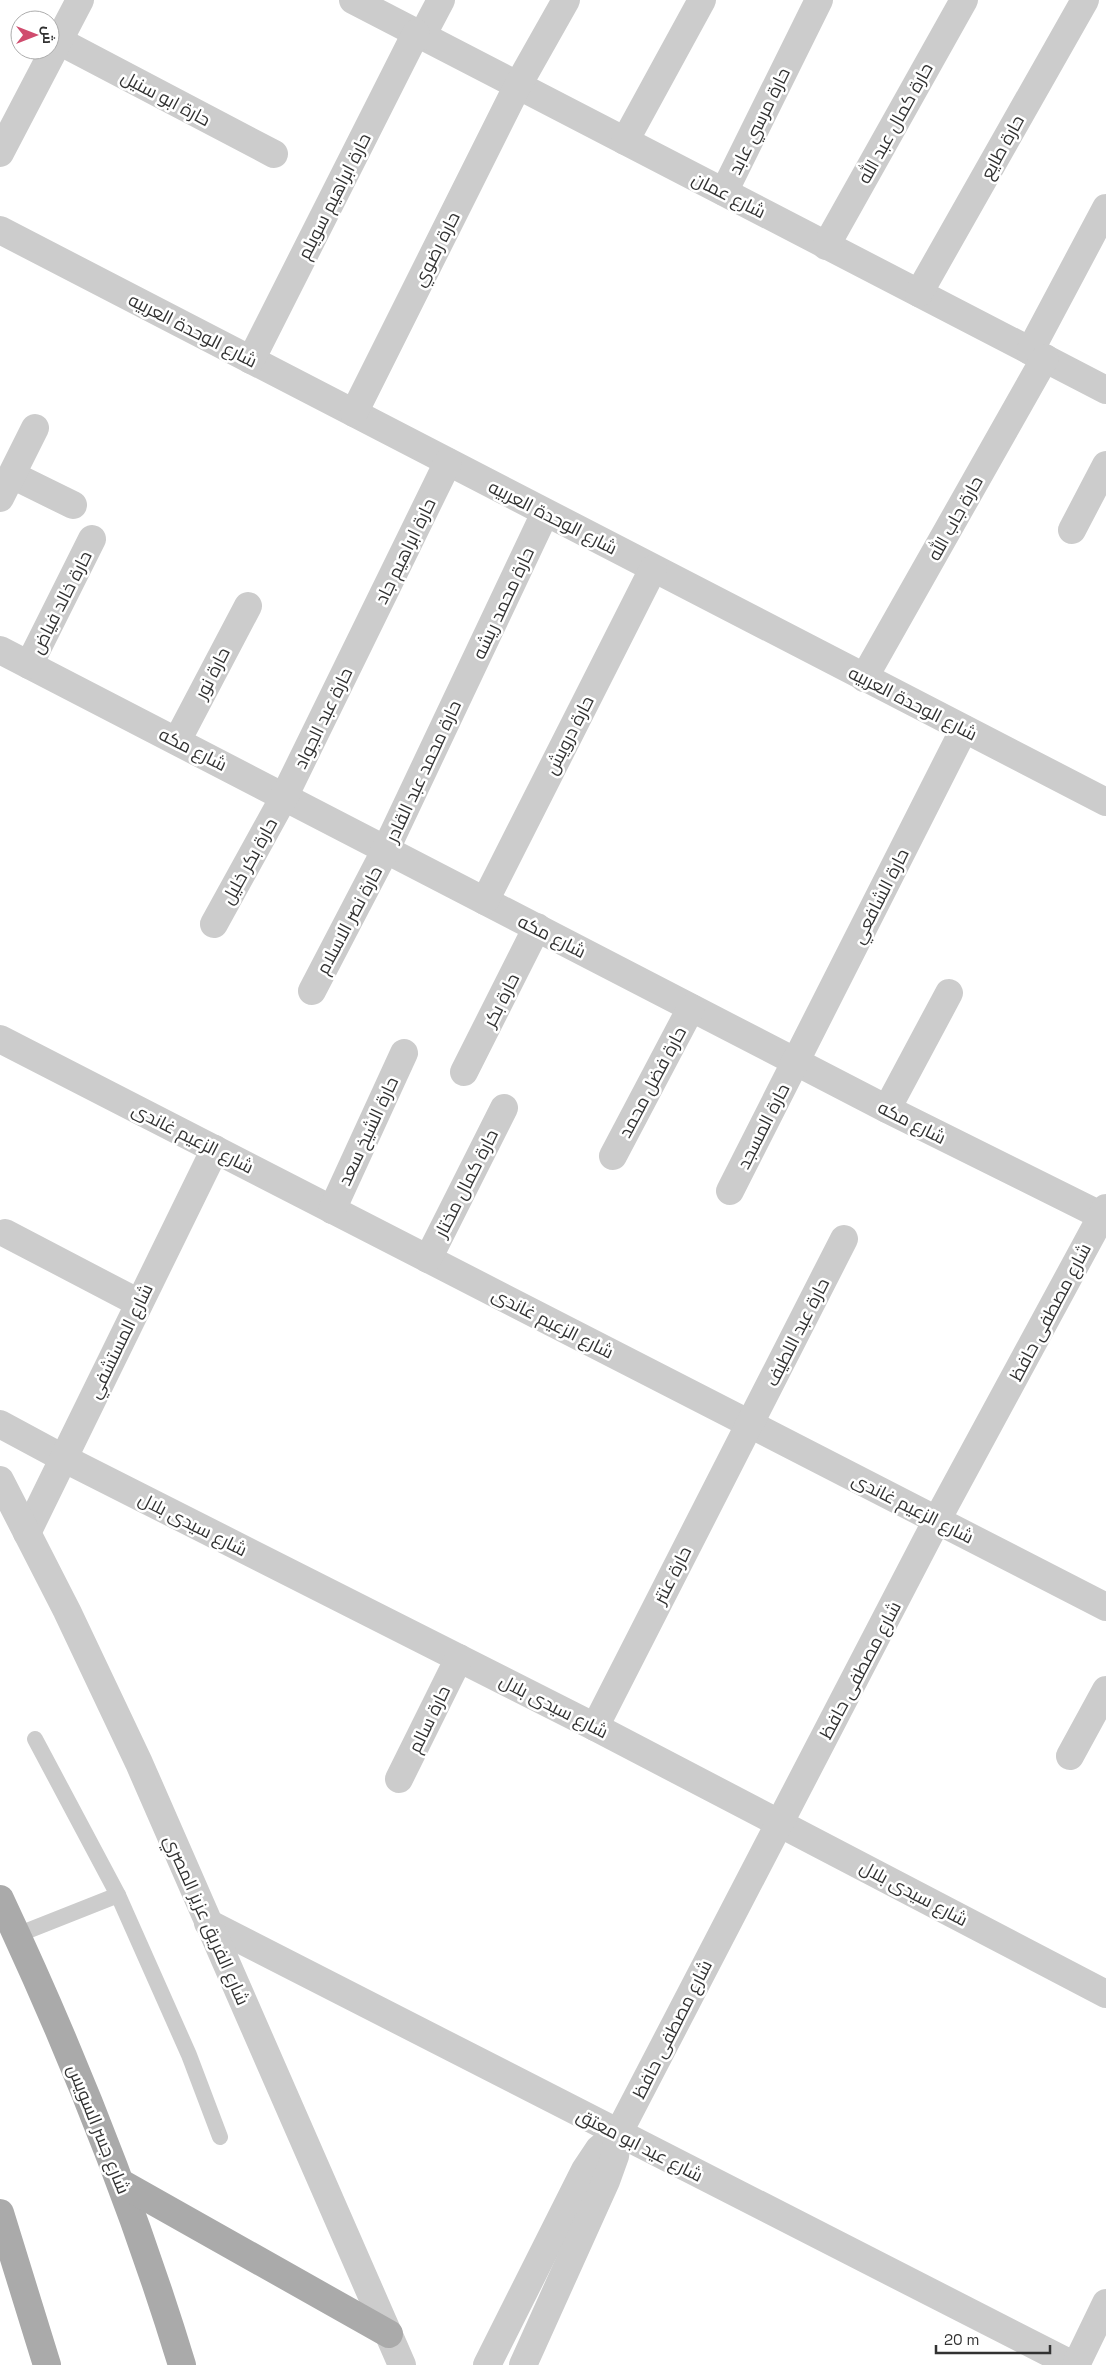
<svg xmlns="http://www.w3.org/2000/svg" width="1106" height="2365" viewBox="0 0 1106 2365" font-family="'Space Grotesk',Cairo,sans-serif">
  <rect width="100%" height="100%" fill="#fff"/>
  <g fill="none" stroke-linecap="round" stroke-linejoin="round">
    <g stroke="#ccc" stroke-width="16">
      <path d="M35,1739L118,1895L189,2055L220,2137"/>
      <path d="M17,1935L118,1895"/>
    </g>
    <g stroke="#ccc" stroke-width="28">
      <path d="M353,0L1106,390"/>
      <path d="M422,36L441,0"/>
      <path d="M59,41L274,154"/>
      <path d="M625,141L702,0"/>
      <path d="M0,153L80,0"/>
      <path d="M724,192L819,0"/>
      <path d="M0,230L1106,802"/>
      <path d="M826,246L964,0"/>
      <path d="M919,293L1085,0"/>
      <path d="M1030,351L1106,208"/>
      <path d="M251,360L416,33"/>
      <path d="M354,413L518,85L566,0"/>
      <path d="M12,475L73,505"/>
      <path d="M0,498L35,428"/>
      <path d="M1072,530L1106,465"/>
      <path d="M0,650L887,1109L1106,1218"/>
      <path d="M29,665L92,539"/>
      <path d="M864,678L1045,358"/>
      <path d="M177,741L248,606"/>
      <path d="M485,901L653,569"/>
      <path d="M214,924L284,797L448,462"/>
      <path d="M312,991L386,849L545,513"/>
      <path d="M0,1039L1106,1607"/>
      <path d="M464,1072L537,927"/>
      <path d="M887,1109L949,993"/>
      <path d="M613,1156L691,1008"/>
      <path d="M730,1191L964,729"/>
      <path d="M332,1210L404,1053"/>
      <path d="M5,1233L139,1303"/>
      <path d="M428,1259L504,1108"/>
      <path d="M0,1424L63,1458L595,1727L1106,1994"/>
      <path d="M27,1533L215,1149"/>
      <path d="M595,1727L844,1239"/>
      <path d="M1070,1756L1106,1690"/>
      <path d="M399,1779L459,1658"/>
      <path d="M208,1923L1073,2365"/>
      <path d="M1076,2365L1106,2303"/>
    </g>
    <g stroke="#ccc" stroke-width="28">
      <path d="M0,1480L67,1611L139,1763L402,2365"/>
      <path d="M487,2365L585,2170L599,2149L618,2134"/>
      <path d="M523,2365L606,2181L615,2156L618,2134L937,1520L1106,1208"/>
    </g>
    <g stroke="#aaa" stroke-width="28">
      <path d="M0,1899C71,2050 133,2205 182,2365"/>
      <path d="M121,2183L389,2334"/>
      <path d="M0,2213L47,2365"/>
    </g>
  </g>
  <g text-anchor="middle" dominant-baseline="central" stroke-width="5" stroke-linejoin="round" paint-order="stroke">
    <g font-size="18" fill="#323232" stroke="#fff">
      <text transform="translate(166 98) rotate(28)">حارة ابو سنيل</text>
      <text transform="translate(759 121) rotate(-64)">حارة مرسي عابد</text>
      <text transform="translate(895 123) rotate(-61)">حارة كمال عبد الله</text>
      <text transform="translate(1002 147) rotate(-61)">حارة طايع</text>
      <text transform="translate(729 195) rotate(27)">شارع عمان</text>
      <text transform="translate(334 196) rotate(-63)">حارة ابراهيم سويلم</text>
      <text transform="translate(436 249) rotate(-63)">حارة رضوي</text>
      <text transform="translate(193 330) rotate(27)">شارع الوحدة العربيه</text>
      <text transform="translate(553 517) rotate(27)">شارع الوحدة العربيه</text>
      <text transform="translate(955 518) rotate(-61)">حارة جاب الله</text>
      <text transform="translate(405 551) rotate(-64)">حارة ابراهيم جاد</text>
      <text transform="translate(61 602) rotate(-63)">حارة خالد فياض</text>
      <text transform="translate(503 603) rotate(-65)">حارة محمد ريشه</text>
      <text transform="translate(212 673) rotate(-63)">حارة نور</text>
      <text transform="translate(913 703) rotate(27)">شارع الوحدة العربيه</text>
      <text transform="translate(323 718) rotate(-64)">حارة عبد الجواد</text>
      <text transform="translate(569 735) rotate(-63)">حارة درويش</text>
      <text transform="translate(193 749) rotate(27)">شارع مكه</text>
      <text transform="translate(423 771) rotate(-65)">حارة محمد عبد القادر</text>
      <text transform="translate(249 861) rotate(-61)">حارة بكر خليل</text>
      <text transform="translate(880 896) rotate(-63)">حارة الشافعي</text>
      <text transform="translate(349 920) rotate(-62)">حارة نصر الاسلام</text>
      <text transform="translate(552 936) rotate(27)">شارع مكه</text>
      <text transform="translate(501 1000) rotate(-63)">حارة بكر</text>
      <text transform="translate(652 1082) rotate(-62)">حارة فضل محمد</text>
      <text transform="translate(912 1122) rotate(27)">شارع مكه</text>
      <text transform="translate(763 1126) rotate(-63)">حارة المسجد</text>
      <text transform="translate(368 1131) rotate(-65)">حارة الشيخ سعد</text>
      <text transform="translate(193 1138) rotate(27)">شارع الزعيم غاندى</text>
      <text transform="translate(466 1183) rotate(-63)">حارة كمال مختار</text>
      <text transform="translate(1050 1312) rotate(-62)">شارع مصطفى حافظ</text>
      <text transform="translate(553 1323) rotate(27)">شارع الزعيم غاندى</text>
      <text transform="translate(797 1332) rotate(-63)">حارة عبد اللطيف</text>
      <text transform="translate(120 1341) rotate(-64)">شارع المستشفي</text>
      <text transform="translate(913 1508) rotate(27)">شارع الزعيم غاندى</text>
      <text transform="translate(193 1524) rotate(27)">شارع سيدى بلال</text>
      <text transform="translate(672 1575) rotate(-63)">حارة عنتر</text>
      <text transform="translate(860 1670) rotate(-62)">شارع مصطفى حافظ</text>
      <text transform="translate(554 1706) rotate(27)">شارع سيدى بلال</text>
      <text transform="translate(429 1719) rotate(-64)">حارة سالم</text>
      <text transform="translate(914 1893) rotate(28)">شارع سيدى بلال</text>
      <text transform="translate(207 1920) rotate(66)">شارع الفريق عزيز المصري</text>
      <text transform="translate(672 2029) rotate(-63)">شارع مصطفى حافظ</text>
      <text transform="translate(99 2129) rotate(68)">شارع جسر السويس</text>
      <text transform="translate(640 2145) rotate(27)">شارع عيد ابو معتق</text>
    </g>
  </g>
  <g transform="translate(35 35) rotate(90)"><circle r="24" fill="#ffffff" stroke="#adadad"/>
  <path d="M0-4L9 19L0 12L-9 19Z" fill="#d04c6e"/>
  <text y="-8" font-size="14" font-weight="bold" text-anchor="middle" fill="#323232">ش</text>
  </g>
  <path d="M936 2345v8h114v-8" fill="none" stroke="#323232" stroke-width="2.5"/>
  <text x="944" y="2345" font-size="15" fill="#323232" stroke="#ffffff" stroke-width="4" paint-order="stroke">20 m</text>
</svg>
